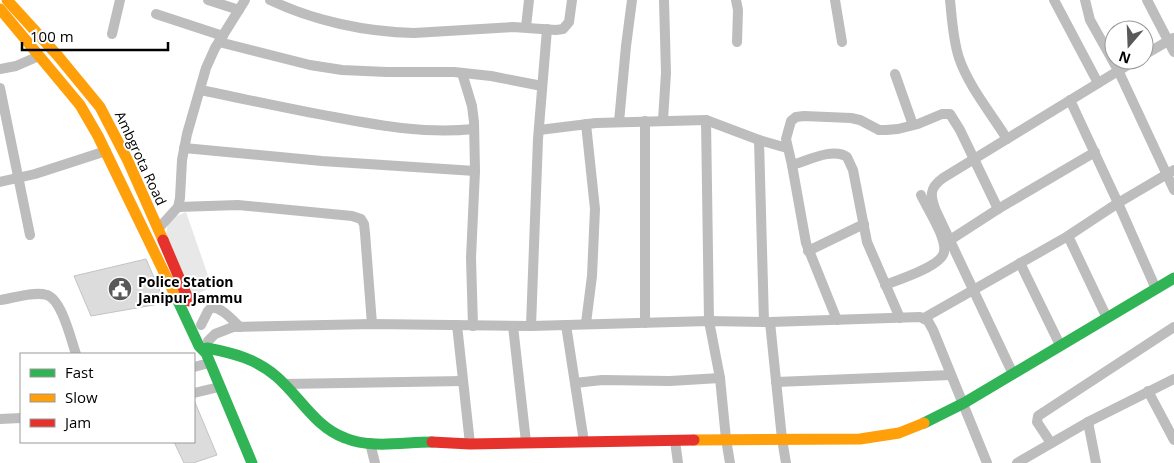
<svg xmlns="http://www.w3.org/2000/svg" width="1174" height="463" viewBox="0 0 1174 463" font-family="'Open Sans',sans-serif">
  <rect width="100%" height="100%" fill="#fff"/>
  <path fill="#e8e8e8" d="M186,212L212,287L192,296L166,235L168,223L172,218Z"/>
  <g fill="#dcdcdc" stroke="#c4c4c4">
    <path d="M146,259L165,303L91,316L74,276Z"/>
    <path d="M194,400L217,455L193,463H184L174,442H194Z"/>
  </g>
  <g fill="none" stroke-linecap="round" stroke-linejoin="round">
    <g stroke="#bdbdbd" stroke-width="10">
      <path d="M208,0L239,10"/>
      <path d="M270,0C314,21 366,32 414,33L513,27L556,30L563,29L569,22L572,0"/>
      <path d="M736,0L738,10L737,42"/>
      <path d="M835,0L842,42"/>
      <path d="M950,0C952,19 953,40 959,58C969,87 991,113 1007,139"/>
      <path d="M1054,0L1098,83"/>
      <path d="M1085,0L1090,20L1118,70L1174,190"/>
      <path d="M1147,0L1174,52"/>
      <path d="M156,14L223,36"/>
      <path d="M526,27L529,0"/>
      <path d="M112,34L120,0"/>
      <path d="M219,42L310,65L342,70L387,72H454L491,76L542,86"/>
      <path d="M1144,55L1173,38"/>
      <path d="M0,69L16,66L39,56"/>
      <path d="M462,73L472,106L474,122L475,171L471,258L473,326"/>
      <path d="M895,74L913,125"/>
      <path d="M0,88L30,235"/>
      <path d="M200,90C245,99 289,109 334,117C382,126 426,134 474,129"/>
      <path d="M1070,100L1118,203L1156,289"/>
      <path d="M663,120L666,73L664,0"/>
      <path d="M706,120L709,321L720,378L726,439L730,463"/>
      <path d="M645,121V323"/>
      <path d="M619,122L626,46L632,0"/>
      <path d="M539,130L596,123L706,120L759,140L787,148"/>
      <path d="M759,140L764,322"/>
      <path d="M184,148L322,161L475,171"/>
      <path d="M792,165C807,161 833,147 847,157L853,170L867,242L900,318"/>
      <path d="M0,182L35,174L106,151"/>
      <path d="M178,207L238,205L352,216L361,219L364,224L365,233L372,324"/>
      <path d="M158,229L178,207L180,198L182,160L187,134L206,68L215,48L245,0"/>
      <path d="M1068,236L1107,318"/>
      <path d="M950,240L998,209L1095,152"/>
      <path d="M808,251L864,224"/>
      <path d="M1020,263L1060,345"/>
      <path d="M885,285C898,280 942,266 944,252C947,238 927,208 921,195"/>
      <path d="M0,300C14,298 34,291 47,295C62,300 71,340 76,354"/>
      <path d="M924,318L1068,236L1118,203L1174,170"/>
      <path d="M837,320L806,243L792,165L786,139L791,121L796,117L804,116L851,118L860,120L879,130H886L898,129L918,124L942,114H950L960,130L998,209"/>
      <path d="M770,322L782,439L786,463"/>
      <path d="M586,323L592,276L595,209L586,124"/>
      <path d="M201,325L208,311L212,307C224,309 232,320 240,327"/>
      <path d="M457,325L470,444"/>
      <path d="M566,325L584,442"/>
      <path d="M513,326L526,442"/>
      <path d="M531,326L538,139L547,29"/>
      <path d="M208,341L215,334L233,327L372,324L531,326L709,321L770,322L920,317L928,321L933,330L987,463"/>
      <path d="M194,367L209,363"/>
      <path d="M1013,374L936,211C930,196 929,188 943,178L1136,60"/>
      <path d="M776,382L951,375"/>
      <path d="M575,383L602,380L670,381L720,378"/>
      <path d="M284,384L463,381"/>
      <path d="M1148,391L1174,440"/>
      <path d="M194,393L219,387"/>
      <path d="M0,419L21,418"/>
      <path d="M1088,422L1096,463"/>
      <path d="M675,441L678,463"/>
      <path d="M370,443L375,463"/>
      <path d="M1051,443L1037,422L1038,416L1174,327"/>
      <path d="M1017,463L1088,422L1174,379"/>
    </g>
    <g stroke="#30b455" stroke-width="11">
      <path d="M176,297L199,346L206,353L252,463"/>
      <path d="M207,348C233,353 257,359 277,377C300,397 315,427 345,438C372,449 404,442 432,442"/>
      <path d="M924,423L964,403L1174,278"/>
    </g>
    <g stroke="#ff9f0a" stroke-width="11">
      <path d="M7,0L58,56L100,107L128,161L163,240"/>
      <path d="M0,9L80,105L98,136L176,297"/>
      <path d="M694,440L860,439L899,433L924,423"/>
    </g>
    <g stroke="#e5322d" stroke-width="11">
      <path d="M163,240L189,301"/>
      <path d="M432,442L470,444L694,440"/>
    </g>
  </g>
  <defs>
    <g id="civic-disc" transform="scale(1.25)"><circle r="9.5" fill="#595959" stroke="#fff"/><path d="M-.6-6.5H3V-4.5H.6V-3L4-1V1h2V6H-6V1h2V-1L-.6-3ZM-1.2 2.5V6h2.4V2.5Z" fill="#fff"/></g>
  </defs>
  <g fill-rule="evenodd">
    <use href="#civic-disc" x="120" y="289"/>
  </g>
  <g text-anchor="middle" dominant-baseline="central" stroke-width="4" stroke-linejoin="round" paint-order="stroke">
    <g font-size="14" fill="#000" stroke="#fff">
      <text transform="translate(141 158) rotate(65)">Ambgrota Road</text>
    </g>
    <g font-size="14" font-weight="bold" fill="#000" stroke="#fff" text-anchor="start">
      <text x="138" y="281">Police Station<tspan x="138" dy="16">Janipur Jammu</tspan></text>
    </g>
  </g>
  <rect x="20" y="353" width="175" height="90" fill="#ffffff" stroke="#999999"/>
  <rect x="30" y="369" width="25" height="8" fill="#30b455" stroke="#999999"/>
  <text x="65" y="378" font-size="15" fill="#000000">Fast</text>
  <rect x="30" y="394" width="25" height="8" fill="#ff9f0a" stroke="#999999"/>
  <text x="65" y="403" font-size="15" fill="#000000">Slow</text>
  <rect x="30" y="419" width="25" height="8" fill="#e5322d" stroke="#999999"/>
  <text x="65" y="428" font-size="15" fill="#000000">Jam</text>
  <g transform="translate(1129 45) rotate(199)"><circle r="24" fill="#ffffff" stroke="#999999"/>
  <path d="M0-4L9 19L0 12L-9 19Z" fill="#595959"/>
  <text y="-8" font-size="14" font-weight="bold" text-anchor="middle" fill="#000000">N</text>
  </g>
  <path d="M22 42v8h146v-8" fill="none" stroke="#000000" stroke-width="2.5"/>
  <text x="30" y="42" font-size="15" fill="#000000" stroke="#ffffff" stroke-width="4" paint-order="stroke">100 m</text>
</svg>
